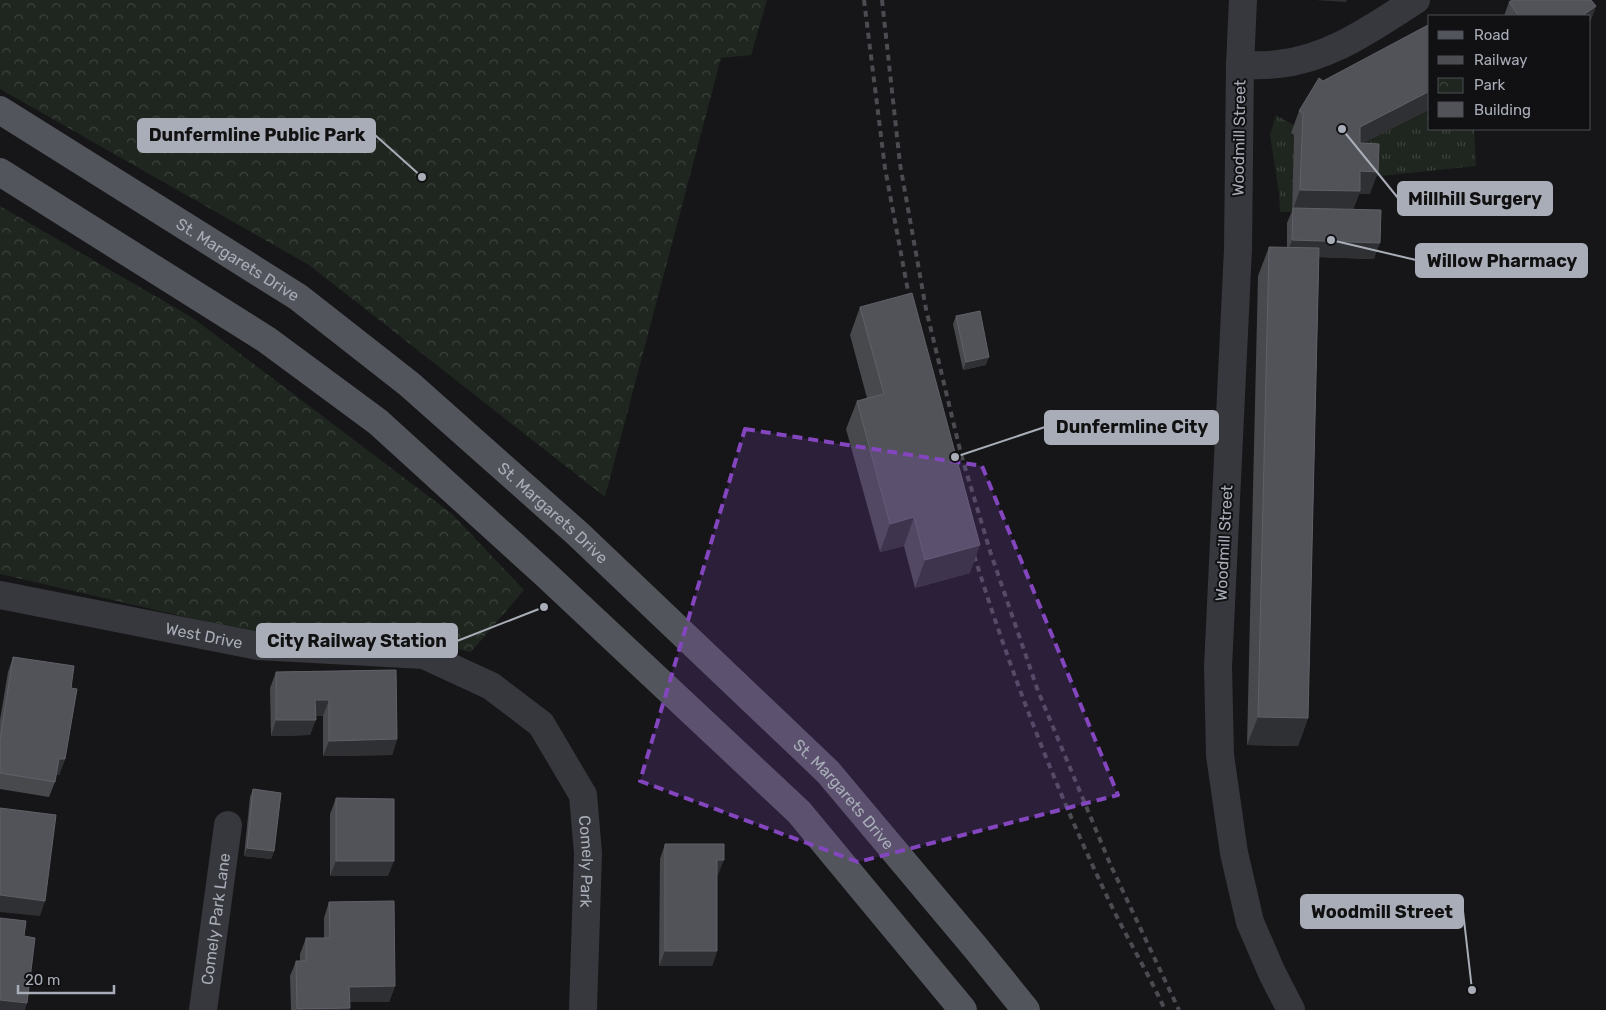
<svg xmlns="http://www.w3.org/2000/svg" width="1606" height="1010" viewBox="0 0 1606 1010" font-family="Rubik,sans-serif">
  <defs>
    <pattern id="grass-tufts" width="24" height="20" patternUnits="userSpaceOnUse" patternTransform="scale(1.25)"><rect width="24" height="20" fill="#1e261f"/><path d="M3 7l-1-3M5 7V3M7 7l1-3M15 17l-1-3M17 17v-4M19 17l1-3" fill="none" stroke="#3c433d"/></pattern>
    <pattern id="park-crowns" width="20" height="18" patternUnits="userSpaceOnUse" patternTransform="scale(1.25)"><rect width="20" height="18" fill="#1e261f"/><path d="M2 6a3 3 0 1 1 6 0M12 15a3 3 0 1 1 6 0" fill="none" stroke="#3c433d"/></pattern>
  </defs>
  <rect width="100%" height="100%" fill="#161618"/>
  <g fill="url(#grass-tufts)">
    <path d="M1430,109V129H1474L1476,166L1371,177L1352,149Z"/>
    <path d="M1276,115L1295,126L1291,133L1294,135L1292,212H1280L1279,193L1270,135Z"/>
  </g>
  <g fill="url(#park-crowns)">
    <path d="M0,0H767L751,55L721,58L605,497L309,265L0,89Z"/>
    <path d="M0,206L193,318L452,514L524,590L471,652L420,641L259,634L0,574Z"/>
  </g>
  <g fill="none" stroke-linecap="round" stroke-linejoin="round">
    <g stroke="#37383d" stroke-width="28">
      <path d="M1240,65C1253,65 1266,66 1278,64C1330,59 1373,27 1416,0"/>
      <path id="s1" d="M0,595L258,646L424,655L491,686L541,724L583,795L588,853L583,1010"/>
      <path id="s2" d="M203,1010L228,825"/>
    </g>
    <path stroke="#37383d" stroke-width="28" d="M1243,0L1240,65L1238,249L1218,667L1220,755L1234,853L1250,922L1272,973L1291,1010"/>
    <g stroke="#53555c" stroke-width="28">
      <path id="s3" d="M0,110L298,297L409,384L578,534L828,772L975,947L1026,1010"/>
      <path d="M0,172L267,340L378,422L544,573L799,812L963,1010"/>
    </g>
    <g stroke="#4a4c52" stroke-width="4" stroke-dasharray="6 5" stroke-linecap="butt">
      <path d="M864,0L885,168L911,307"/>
      <path d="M882,0L900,164L926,309L961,454L990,551L1038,691L1111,866L1179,1010"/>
      <path d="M971,545C1007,663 1052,780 1105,892C1123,932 1147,970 1165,1010"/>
    </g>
  </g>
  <g fill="#47494d">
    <path d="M1512,0H1591L1596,6L1590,22V16H1504L1509,2Z"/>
    <path d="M1323,81L1430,109L1363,143L1370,194H1359L1353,209L1374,259L1319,257L1308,718L1298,746L1247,745L1258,276L1269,247L1287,248V223L1292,211L1294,135L1291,133L1299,111Z"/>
    <path d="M860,307L970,573L915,588L904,546L880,552L846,429L857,401L867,398L850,335Z"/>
    <path d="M956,316L986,365L963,370L953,324Z"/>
    <path d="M13,657L71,688L65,759L59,775L56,774L55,782L49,797L0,789V720L8,672Z"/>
    <path d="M396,670L397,739L392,755L323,756V716H316L310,735L271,736L270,688L276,672Z"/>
    <path d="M253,789L274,851L271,859L244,856L250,797Z"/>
    <path d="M336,798L388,876H330V814Z"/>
    <path d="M665,844L718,875H717V951L712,966H659L660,859Z"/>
    <path d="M329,902L395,986L389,1002H350L349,1010H291L290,976L296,961H300V954L306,938H324V918Z"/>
  </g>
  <g fill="#2f3033">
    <path d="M1315,0H1347L1346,2Z"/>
    <path d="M1596,6L1590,22V16H1582Z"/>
    <path d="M1430,91V109L1352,149L1360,127Z"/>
    <path d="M1360,171L1378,172L1370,194H1359L1352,213L1293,209L1300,190Z"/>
    <path d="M1292,240L1380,243L1374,259L1286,256Z"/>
    <path d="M989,357L986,365L963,370L966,362Z"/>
    <path d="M914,517L904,546L880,552L890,524Z"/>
    <path d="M980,545L970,573L915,588L925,560Z"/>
    <path d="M315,700H329L323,716H310Z"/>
    <path d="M1258,717L1308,718L1298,746L1247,745Z"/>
    <path d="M276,720H316L310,735L271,736Z"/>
    <path d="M397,739L392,755L323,756L329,741Z"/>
    <path d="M59,759H65L59,775L54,774Z"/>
    <path d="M247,848L274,851L271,859L244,856Z"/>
    <path d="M717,860H724L718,875H712Z"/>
    <path d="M336,861H394L388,876H330Z"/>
    <path d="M0,895L45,901L40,916L0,912Z"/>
    <path d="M665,951H717L712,966H659Z"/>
    <path d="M395,986L389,1002H344L349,987Z"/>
    <path d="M0,1000L27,1003L25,1010H0Z"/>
    <path d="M350,1008L349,1010H296L297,1009Z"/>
  </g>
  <g fill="#525359" stroke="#5f6168">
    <path d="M1512,0H1591L1596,6L1582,16H1519L1509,2Z"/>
    <path d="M1430,24V91L1360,127V143L1379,144L1378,172L1360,171V191L1300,190L1303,113L1299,111L1319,78L1323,81Z"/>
    <path d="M1293,208L1381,210L1380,243L1292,240Z"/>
    <path d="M1269,247L1319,248L1308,718L1258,717Z"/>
    <path d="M912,293L980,545L925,560L914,517L890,524L857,401L884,394L860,307Z"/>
    <path d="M980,311L989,357L966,362L956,316Z"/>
    <path d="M13,657L74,666L71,688L77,689L65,759H59L55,782L0,773V740Z"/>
    <path d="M396,670L397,739L329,741V700H315L316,720H276V672Z"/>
    <path d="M253,789L281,793L274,851L247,848Z"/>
    <path d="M336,798L394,799V861H336Z"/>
    <path d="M0,808L56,815L45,901L0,895Z"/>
    <path d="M665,844H724V860H717V951H665Z"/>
    <path d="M394,901L395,986L349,987L350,1008L297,1009L296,961H306V938H330L329,902Z"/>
    <path d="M0,918L26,921L24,936L35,938L27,1003L0,1000Z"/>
  </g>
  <path fill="#8446be" fill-opacity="0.2" stroke="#8446be" stroke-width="4" stroke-dasharray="10 6" stroke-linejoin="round" d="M745,429L982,466L1118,795L858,862L640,781Z"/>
  <g text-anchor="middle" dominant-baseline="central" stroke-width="4" stroke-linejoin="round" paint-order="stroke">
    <g font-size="16" fill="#a8adb8" stroke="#111113">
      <text transform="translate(1239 138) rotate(-89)">Woodmill Street</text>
      <text stroke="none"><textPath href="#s3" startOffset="281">St. Margarets Drive</textPath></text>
      <text stroke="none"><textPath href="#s3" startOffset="686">St. Margarets Drive</textPath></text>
      <text transform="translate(1224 543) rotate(-87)">Woodmill Street</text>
      <text stroke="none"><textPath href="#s1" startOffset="208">West Drive</textPath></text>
      <text stroke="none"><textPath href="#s3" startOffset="1091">St. Margarets Drive</textPath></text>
      <text stroke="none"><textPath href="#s1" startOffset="715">Comely Park</textPath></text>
      <text stroke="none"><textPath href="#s2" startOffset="92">Comely Park Lane</textPath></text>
    </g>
  </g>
  <path fill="none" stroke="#a8adb8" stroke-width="2" d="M422 177L375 135M1342 129L1398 198M1331 240L1416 260M955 457L1045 427M544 607L457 641M1472 990L1463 911"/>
  <g fill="#a8adb8" stroke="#111113" stroke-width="2">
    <circle cx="422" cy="177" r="5"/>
    <circle cx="1342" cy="129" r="5"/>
    <circle cx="1331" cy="240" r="5"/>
    <circle cx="955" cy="457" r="5"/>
    <circle cx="544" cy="607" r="5"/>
    <circle cx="1472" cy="990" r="5"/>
  </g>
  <g fill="#a8adb8" stroke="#a8adb8" stroke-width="2">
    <rect x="138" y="119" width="237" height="33" rx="5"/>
    <rect x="1398" y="182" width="154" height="33" rx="5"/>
    <rect x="1416" y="244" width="171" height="33" rx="5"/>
    <rect x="1045" y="411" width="173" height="33" rx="5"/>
    <rect x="257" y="624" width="200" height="33" rx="5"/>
    <rect x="1301" y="895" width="162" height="33" rx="5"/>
  </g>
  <g font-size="18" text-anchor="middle" font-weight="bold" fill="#111">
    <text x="257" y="141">Dunfermline Public Park</text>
    <text x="1475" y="205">Millhill Surgery</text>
    <text x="1502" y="267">Willow Pharmacy</text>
    <text x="1132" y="433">Dunfermline City</text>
    <text x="357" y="647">City Railway Station</text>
    <text x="1382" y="918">Woodmill Street</text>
  </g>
  <rect x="1428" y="15" width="162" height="115" fill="#111113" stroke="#4d4f55"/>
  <rect x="1438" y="31" width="25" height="8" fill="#53555c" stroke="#4d4f55"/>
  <text x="1474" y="40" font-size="15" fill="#a8adb8">Road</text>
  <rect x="1438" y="56" width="25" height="8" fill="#4a4c52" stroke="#4d4f55"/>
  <text x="1474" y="65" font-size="15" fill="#a8adb8">Railway</text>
  <rect x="1438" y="78" width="25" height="15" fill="url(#park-crowns)" stroke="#4d4f55"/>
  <text x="1474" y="90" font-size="15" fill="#a8adb8">Park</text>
  <rect x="1438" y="102" width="25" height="15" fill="#525359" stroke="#4d4f55"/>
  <text x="1474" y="115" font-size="15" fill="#a8adb8">Building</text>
  <path d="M18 985v8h96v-8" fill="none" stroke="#a8adb8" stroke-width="2.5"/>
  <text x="25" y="985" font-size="15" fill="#a8adb8" stroke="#111113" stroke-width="4" paint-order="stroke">20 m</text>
</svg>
